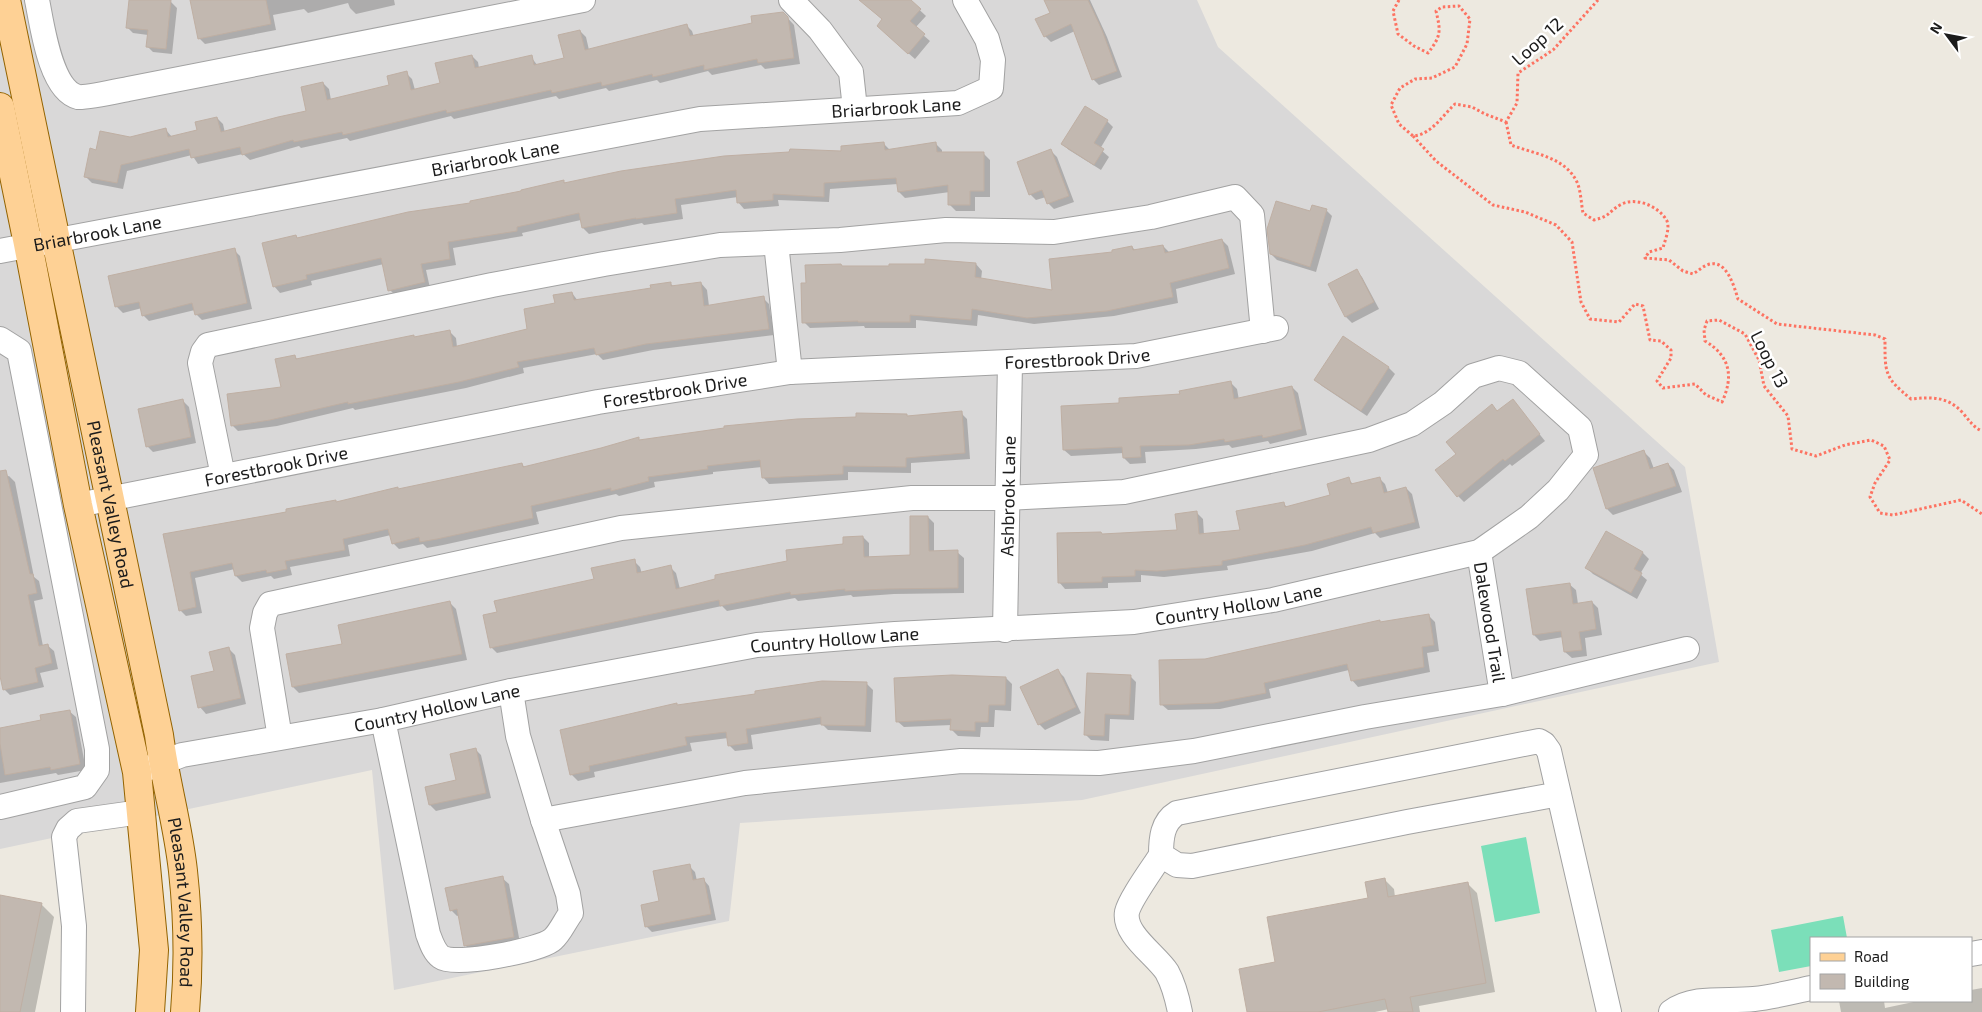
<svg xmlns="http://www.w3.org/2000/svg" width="1982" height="1012" viewBox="0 0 1982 1012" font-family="'Exo 2',sans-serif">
  <rect width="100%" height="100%" fill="#ede9e0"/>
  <path fill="#d9d8d8" d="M0,0H1197L1218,47L1685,467L1719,662L1082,800L740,823L729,921L394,990L372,770L0,849Z"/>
  <g fill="#7bdfb9">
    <path d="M1526,837L1540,913L1495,922L1481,846Z"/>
    <path d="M1843,916L1847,938H1811V966L1779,972L1771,930Z"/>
  </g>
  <g fill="#0003">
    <path d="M130,0L171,2L177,8L172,54L153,52L147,46L148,35L133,33L127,27Z"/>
    <path d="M191,0H394L395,5L356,14L350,8L348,3L308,13L304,9L273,15L276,30L205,44L199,38Z"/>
    <path d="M860,0H909L926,16L915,28L930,41L915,59L884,32L883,20Z"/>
    <path d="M1045,0H1090L1107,37L1122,77L1099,85L1093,79L1075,31L1051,42L1045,36L1051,13Z"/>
    <path d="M783,13L794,25L800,64L765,69L761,65L712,75L708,71L660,83L657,80L609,91L606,88L559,99L556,96L454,119L451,116L350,141L347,138L301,148L299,146L250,160L243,154L198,164L192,155L127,171L123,189L92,183L86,177L97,151L130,138L166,130L172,137L199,131L217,118L223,124L225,133L308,112L323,83L329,89L331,100L391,86L406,73L412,79L415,90L441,84L472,56L478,62L479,68L531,57L538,66L565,59L580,31L586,37L589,50L686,25L692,31L694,37L754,24Z"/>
    <path d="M1107,121L1113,127L1100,149L1109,157L1101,170L1069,150L1062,144Z"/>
    <path d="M884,144L890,150L936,144L942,150V154H984L990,160V197H975V211H956L950,205V192L905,198L899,192L898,184L830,189L829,202L778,200L779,206L744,209L738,202V197L681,205L683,219L644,225L642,223L589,234L583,228L581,220L522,233L523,236L453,248L456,265L426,270L430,288L396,296L390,290L384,264L311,281L312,285L280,293L274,286L296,236L298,239L472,204L563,181L566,184L843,153Z"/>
    <path d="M1051,151L1057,157L1074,202L1054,209L1048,203L1046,197L1036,200L1030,194Z"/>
    <path d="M1326,210L1332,216L1316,272L1277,260L1271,254Z"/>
    <path d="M1222,240L1228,246L1235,274L1176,289L1178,303L1114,316L1034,324L978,315L977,326L916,320V328H865L864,326L810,328L804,322L807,284L844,268L976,264L982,271L981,280L1054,292L1114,254L1132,247L1136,251L1163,246L1169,252Z"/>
    <path d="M234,250L240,256L252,309L202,320L196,314L195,310L149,321L143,315L142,308L123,313L117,307L110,277Z"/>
    <path d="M1356,271L1362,277L1379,309L1352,323L1346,317L1330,284Z"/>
    <path d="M670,283L674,287L701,283L707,290L709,306L763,298L769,304L774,335L653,350L603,360L597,354L523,368L524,373L466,388L355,410L353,408L277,426L238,431L232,425L283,388L294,356L298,360L414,337L415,338L450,332L456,338L457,347L529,330L556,304L572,293L578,301L652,289Z"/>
    <path d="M1343,338L1389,368L1395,374L1367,416L1322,386L1315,380Z"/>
    <path d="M1231,383L1237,389L1239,400L1292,387L1298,393L1307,435L1270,444L1268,441L1232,448L1229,445L1196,449L1145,452L1146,463L1130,464L1124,458V453L1071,456L1064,450L1120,404L1181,395Z"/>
    <path d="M183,401L189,407L196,443L153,452L147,446Z"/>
    <path d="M1513,401L1545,441L1512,466L1510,464L1464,502L1458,496L1457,454L1498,412Z"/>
    <path d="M961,413L967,419L970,459L911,463V473L848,472V480L769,484L763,477L762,467L713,472V474L654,482L655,487L619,496L616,494L536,512L539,524L443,545L427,548L423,544L399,549L393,543L391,535L348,545L350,556L290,567L292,575L274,579L271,576L242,582L236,576L235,569L195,578L202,613L186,616L180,610L165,535L336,503L522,464L525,468L638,439L640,441L906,415L908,417Z"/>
    <path d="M1644,452L1650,458L1654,469L1668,464L1674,470L1682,492L1613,515L1607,509Z"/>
    <path d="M9,476L15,482L34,577L39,581L43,599L34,601L43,646L47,645L54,651L58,669L40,673L44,687L10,695L4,689L0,667V478Z"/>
    <path d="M1379,478L1385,484L1388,493L1406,488L1412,494L1420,528L1380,538L1375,533L1312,551L1227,566L1228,570L1164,577L1141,575V582L1108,583V588L1065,589L1059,582L1103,535L1179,532L1197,513L1203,519L1204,535L1241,532L1283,503L1287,507L1331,495L1348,479L1354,485Z"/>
    <path d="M928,517L934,523V552H957L964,558V593L894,594L853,597L851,595L798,601L795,598L727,611L722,606L497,653L491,647L498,613L595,580L634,561L640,567L642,574L670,567L676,573L680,589L788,562L863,537L869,543V558L911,556Z"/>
    <path d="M1606,533L1643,553L1649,559L1640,574L1647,580L1637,599L1593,574L1587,568Z"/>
    <path d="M1569,584L1576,590L1578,604L1592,602L1598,608L1602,635L1585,638L1587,656L1572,658L1565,652L1563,637L1540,641L1534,635Z"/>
    <path d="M450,603L456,609L467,660L299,693L293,687L343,645Z"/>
    <path d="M1429,616L1435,622L1439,651L1427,653L1430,672L1358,687L1352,680L1349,670L1269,689L1271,698L1220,709L1168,710L1161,704L1205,660L1381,623Z"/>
    <path d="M229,649L235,655L246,704L206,714L200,707L215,672Z"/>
    <path d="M1058,671L1064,677L1081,713L1045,730L1039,724Z"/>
    <path d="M1130,676L1136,682L1134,720L1110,719L1109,741L1091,740L1085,734Z"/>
    <path d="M1006,678L1012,684L1011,711L995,710L994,727H981L980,737L958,736L952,730V725L904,727L897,721Z"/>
    <path d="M866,683L873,690L871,732L828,730L822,724L751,735L753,749L735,751L729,745L728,738L690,743L692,751L594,772L595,777L578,781L571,774L676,704L678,706Z"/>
    <path d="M69,711L76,717L86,770L58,775L56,773L0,783V729L42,721Z"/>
    <path d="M475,749L481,755L491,798L436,811L430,805L427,788L457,781Z"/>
    <path d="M689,866L695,872L697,881L703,879L709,886L716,920L652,932L646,926L660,902Z"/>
    <path d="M502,878L509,884L520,943L472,952L465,945L460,915L457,916L451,910Z"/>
    <path d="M1384,879L1394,889L1395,897L1467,883L1477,893L1495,992L1419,1006L1420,1012H1389V1009L1375,1012H1248L1277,963L1370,899Z"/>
    <path d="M0,896L41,904L54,917L35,1012H0Z"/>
    <path d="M1982,988V1012H1841L1839,1001H1884L1885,1008L1918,1001H1971V990Z"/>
  </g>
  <g fill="#c2b8b0" stroke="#bfafa3">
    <path d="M129,0H171L166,49L146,47L148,30L126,28Z"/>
    <path d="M190,0H266L271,24L198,39Z"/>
    <path d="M859,0H911L921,9L910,21L925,34L908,54L877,26L882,19Z"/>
    <path d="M1044,0H1088L1102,30L1117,71L1092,80L1071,24L1044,37L1035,19L1050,13Z"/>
    <path d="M783,12L788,17L794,58L758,63L757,59L704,70V65L653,77L652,74L602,86L601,82L552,93L551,90L447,113L446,110L343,135L342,132L294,142L293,140L242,155L240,147L191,158L189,149L121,165L117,183L84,177L90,148L96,150L100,131L130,137L166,128L168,137L197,130L195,122L217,117L221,132L278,117L306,111L301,87L323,82L327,100L389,85L387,76L407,71L411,90L440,83L435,63L472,55L475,68L532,55L534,65L564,58L558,35L580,30L585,50L687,24L690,36L752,23L751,16Z"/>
    <path d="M1085,106L1108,120L1094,143L1104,149L1094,165L1061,144Z"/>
    <path d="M884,142L885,150L936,142L937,152H984V191H970V205H948V185L898,192L896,178L824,183V197L773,194V200L737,203L736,190L675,199L677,213L636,219V218L582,228L579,213L517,227V231L448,242L450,259L421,264L425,282L388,291L381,258L306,275L307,279L273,287L262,243L296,235L297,238L408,212L470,203V201L521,191V190L564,180V183L621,171L724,156L789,152L790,149L841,151V146Z"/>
    <path d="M1051,149L1069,196L1047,204L1042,190L1029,195L1017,162Z"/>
    <path d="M1276,201L1310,211L1312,205L1327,209L1310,267L1270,254L1267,229Z"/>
    <path d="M1222,239L1229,268L1170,283L1173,297L1107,311L1027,318L972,309L971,320L910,315V322H858V321L802,323L801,283H806L805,265L841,264L842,266H889V264H925V259L976,263L975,277L1052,290L1049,259L1112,252V250L1132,246L1133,250L1163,245L1165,253Z"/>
    <path d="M235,248L247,303L195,315L192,303L142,316L139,302L115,307L108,276Z"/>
    <path d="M1357,269L1374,302L1345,317L1328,284Z"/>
    <path d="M671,282V286L701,282L704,306L764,296L769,329L646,344L596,355L594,348L517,362L519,367L459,382L348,404V402L270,420L231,426L227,394L281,387L275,359L295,355L296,359L414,335V337L450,330L453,347L527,329L524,309L555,303L553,295L572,292L574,300L651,288L650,285Z"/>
    <path d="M1343,336L1389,367L1361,411L1314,380Z"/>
    <path d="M1231,381L1234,399L1292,386L1302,429L1263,438L1262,435L1225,442L1224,439L1189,445L1140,446L1141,457L1123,458L1122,447L1063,450L1061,406L1119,403V398L1180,394L1179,391Z"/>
    <path d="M183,399L191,437L146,447L138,409Z"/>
    <path d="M1513,399L1540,434L1505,461L1503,459L1457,497L1435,470L1456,454L1446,442L1492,404L1497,411Z"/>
    <path d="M962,411L965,453L906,458V467L843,466V474L762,478L760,460L707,466L708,469L648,477L649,481L611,491V488L531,506L533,518L437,539L420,542L419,537L392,544L388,529L343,539L345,550L285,561L287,569L267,573L266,570L235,576L232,563L190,572L196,607L179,611L163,534L286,512V509L336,500V502L398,487V489L522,463L523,467L601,448L639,437V440L724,428V426L797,419L856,417V413L907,414V416Z"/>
    <path d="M1644,450L1650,469L1668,463L1676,486L1606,509L1593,468Z"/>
    <path d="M6,470L30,574H33L37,593L28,595L39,646L48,644L52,663L35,668L38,682L3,690L0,676V471Z"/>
    <path d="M1349,477L1351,484L1380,477L1384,493L1406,487L1415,522L1373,533L1371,527L1305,545L1222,561V565L1157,571L1135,570V576L1102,577V582L1058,583L1057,533L1101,532L1102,534L1177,530L1175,514L1197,511L1199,534L1240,530L1236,511L1284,502L1285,507L1330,495L1327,484Z"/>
    <path d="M910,516H928L929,551L958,550V588L887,589L845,591V589L791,595L790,592L720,606L719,600L490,648L483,615L497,612L494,601L594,579L591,568L635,559L637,573L671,565L676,589L715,579V575L787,561L786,550L843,544V537L863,536L864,557L910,555Z"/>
    <path d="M1606,531L1643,552L1634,569L1642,573L1631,593L1585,568Z"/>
    <path d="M1570,583L1573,604L1592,601L1596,629L1579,632L1582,650L1564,652L1561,631L1533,635L1526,589Z"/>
    <path d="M450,601L462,654L292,687L286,654L342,644L338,625Z"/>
    <path d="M1429,614L1434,645L1422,647L1424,667L1351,681L1347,664L1264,683L1266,693L1214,703L1160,705L1159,660L1205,659L1380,620V622Z"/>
    <path d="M229,647L241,698L198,708L191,676L214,671L209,652Z"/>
    <path d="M1058,669L1076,707L1038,725L1020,687Z"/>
    <path d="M1087,673L1131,675L1129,715L1105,714L1104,736L1084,735Z"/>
    <path d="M952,675L1006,677L1005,705H989L988,722H975V731L950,730L951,719L896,722L894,678Z"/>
    <path d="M822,681L867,682L865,726L821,725V717L746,729L748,743L728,746L726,732L685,737L687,745L589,766L590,771L570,775L560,730L677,703V705L755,694V691Z"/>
    <path d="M70,710L80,764L51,770L50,767L5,775L0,744V728L41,720L40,715Z"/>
    <path d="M476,748L486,793L429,805L425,787L456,780L450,754Z"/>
    <path d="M690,864L693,880L704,878L711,914L645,927L641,905L659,901L653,871Z"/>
    <path d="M503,876L514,937L464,946L457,909L450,911L445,888Z"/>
    <path d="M1385,878L1388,897L1468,882L1486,983L1410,997L1413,1012H1388L1385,999L1318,1012H1247L1239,969L1275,962L1267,917L1368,898L1365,882Z"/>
    <path d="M0,895L42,903L20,1012H0Z"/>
  </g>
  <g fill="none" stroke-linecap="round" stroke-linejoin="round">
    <g stroke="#a2a2a2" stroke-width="26">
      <g id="minor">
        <path d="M37,0C42,24 50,90 78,97C86,98 118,91 128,89L583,0"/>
        <path d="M791,0L820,30L851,72L855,109"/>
        <path d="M776,243L790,372"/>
        <path id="s1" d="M0,251L700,119L958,103L991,88L993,60L987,39L965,0"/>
        <path d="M0,339L19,351L97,749V770L85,787L0,807"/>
        <path d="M223,476L200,363L203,352L208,345L492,285L604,264L720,245L840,240L946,230L1054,232L1151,217L1235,197L1252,215L1263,331"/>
        <path id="s2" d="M78,505L598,402L790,372L1136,356L1276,328"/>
        <path id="s3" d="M1479,552L1502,694"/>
        <path id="s4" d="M1005,630L1010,363"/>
        <path d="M383,720L428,934C431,942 434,952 441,957C454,967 542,950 553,939C560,933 565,921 571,913L568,894L543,820L518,736L511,691"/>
        <path id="s5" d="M146,769L182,755L383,720L511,691L757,645L895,634L1134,622L1273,600L1479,552L1529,517L1558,490L1586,455L1580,428L1519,373L1499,368L1473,376L1443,403L1412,424L1369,440L1124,492L1007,498H912L621,528L270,604L265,613L262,628L280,738"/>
        <path d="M1559,794L1407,822L1192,866L1177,865L1161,855C1161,839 1162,822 1177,813L1539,741L1544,744L1549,751L1609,1012"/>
        <path d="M543,820L745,783L961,761L1099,763L1194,751L1365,717L1502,694L1687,649"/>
        <path d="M1161,855C1153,868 1130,899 1127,912C1123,934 1156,955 1167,972C1174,985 1177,997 1180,1012"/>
        <path d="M1971,954L1982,952"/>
        <path d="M73,1012L74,926L64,837L68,829L77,821L141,812"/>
        <path d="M1671,1012C1694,995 1727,1002 1754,999C1773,997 1792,992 1811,988"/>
      </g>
    </g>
    <g stroke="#936300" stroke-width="30">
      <g id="major">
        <path id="s6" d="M6,0L159,735C165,781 178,825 183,871C188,917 189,966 185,1012"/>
        <path d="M0,107L28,244L78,505L137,772L154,950L150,1012"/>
      </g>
    </g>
    <g stroke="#fd7362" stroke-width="3" stroke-dasharray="2.5 2.5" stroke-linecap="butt">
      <path d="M1399,0L1393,11L1398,34L1414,46L1428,53C1441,36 1441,32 1436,11L1442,7L1459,6L1470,19L1467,44L1455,67L1432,78L1415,79L1400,88L1391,105L1399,124L1413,136C1431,135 1442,116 1455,104L1472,107L1485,114L1506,122L1517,103L1518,73L1553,50L1598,0"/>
      <path d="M1506,122L1511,145C1535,154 1565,157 1577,182C1581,191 1581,203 1583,213L1594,220C1611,216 1608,212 1620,205C1635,196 1659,206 1667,221C1670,229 1665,240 1663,248L1649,252L1645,258L1669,260L1683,271L1693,274C1698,271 1702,267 1707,265C1726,257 1734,286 1738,299L1777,324L1875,335L1885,339C1885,373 1884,377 1911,399C1931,397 1947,396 1962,412C1969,420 1973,427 1982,431"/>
      <path d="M1413,136L1436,161L1493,205L1525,212L1556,225L1572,242L1581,302L1590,319L1619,322L1635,304L1643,306L1650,340L1661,341L1671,350V358L1657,381L1663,388L1695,384L1706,395L1722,402C1734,376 1730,356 1705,341L1704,330L1707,321L1719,320L1745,334L1759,360L1764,386L1788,416L1792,449L1816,456L1845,445L1871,440L1884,446L1890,460L1875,483L1870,497L1880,513L1893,515L1961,500L1982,514"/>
    </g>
    <use href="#minor" stroke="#fff" stroke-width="24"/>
    <use href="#major" stroke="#fed195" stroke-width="28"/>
  </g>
  <g text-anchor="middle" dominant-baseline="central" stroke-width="5" stroke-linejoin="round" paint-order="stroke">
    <g font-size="18" fill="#1b1b1b" stroke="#fff">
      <text transform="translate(1537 41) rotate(-42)">Loop 12</text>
      <text stroke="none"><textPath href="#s1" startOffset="909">Briarbrook Lane</textPath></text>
      <text stroke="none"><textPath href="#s1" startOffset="504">Briarbrook Lane</textPath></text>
      <text stroke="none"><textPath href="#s1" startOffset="99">Briarbrook Lane</textPath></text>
      <text stroke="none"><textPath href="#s2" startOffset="1012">Forestbrook Drive</textPath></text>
      <text transform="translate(1770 359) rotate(63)">Loop 13</text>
      <text stroke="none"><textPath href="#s2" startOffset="608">Forestbrook Drive</textPath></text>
      <text stroke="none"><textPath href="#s2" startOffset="202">Forestbrook Drive</textPath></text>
      <text stroke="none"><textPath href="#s4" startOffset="134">Ashbrook Lane</textPath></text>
      <text stroke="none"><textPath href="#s6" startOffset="515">Pleasant Valley Road</textPath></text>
      <text stroke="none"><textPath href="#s5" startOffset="1108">Country Hollow Lane</textPath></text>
      <text stroke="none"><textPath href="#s3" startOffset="71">Dalewood Trail</textPath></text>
      <text stroke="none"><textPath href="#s5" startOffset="702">Country Hollow Lane</textPath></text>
      <text stroke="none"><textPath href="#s5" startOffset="298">Country Hollow Lane</textPath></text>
      <text stroke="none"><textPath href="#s6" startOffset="920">Pleasant Valley Road</textPath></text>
    </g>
  </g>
  <rect x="1810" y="937" width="162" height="65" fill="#ffffff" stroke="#a4a4a4"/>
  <rect x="1820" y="953" width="25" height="8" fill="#fed195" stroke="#a4a4a4"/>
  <text x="1854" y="962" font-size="15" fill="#1b1b1b">Road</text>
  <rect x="1820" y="974" width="25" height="15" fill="#c2b8b0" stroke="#a4a4a4"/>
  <text x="1854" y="987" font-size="15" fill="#1b1b1b">Building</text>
  <g transform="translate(1947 35) rotate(302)" stroke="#ffffff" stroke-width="4" paint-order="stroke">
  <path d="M0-4L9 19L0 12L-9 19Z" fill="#1b1b1b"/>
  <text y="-8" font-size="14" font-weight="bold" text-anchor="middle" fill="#1b1b1b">N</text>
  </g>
</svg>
